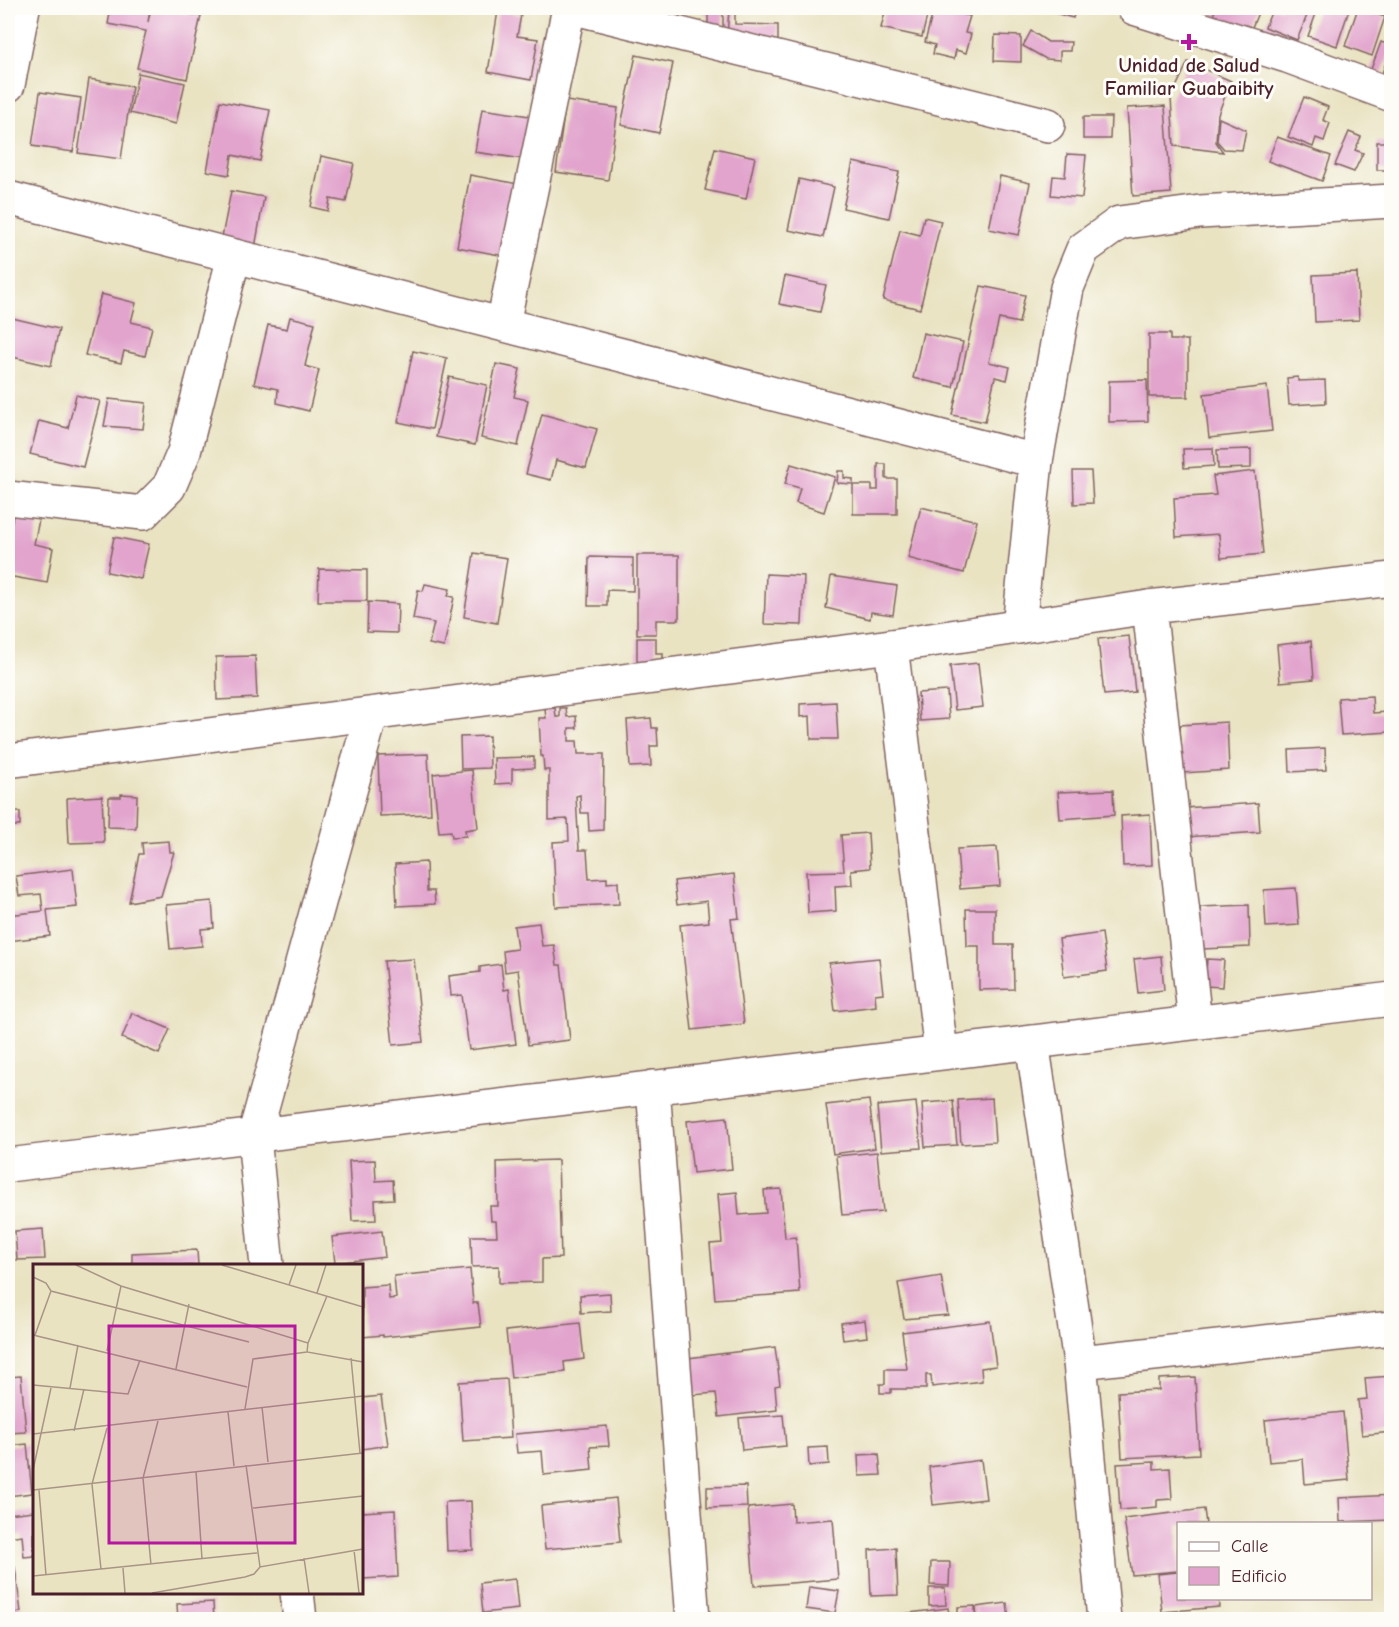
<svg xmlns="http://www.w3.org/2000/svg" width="1399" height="1627" viewBox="0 0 1399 1627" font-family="'Comic Neue',sans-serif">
  <rect width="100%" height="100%" fill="#fdfcf7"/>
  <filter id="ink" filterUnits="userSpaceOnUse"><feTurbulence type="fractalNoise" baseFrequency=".0167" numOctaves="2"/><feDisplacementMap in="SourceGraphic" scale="12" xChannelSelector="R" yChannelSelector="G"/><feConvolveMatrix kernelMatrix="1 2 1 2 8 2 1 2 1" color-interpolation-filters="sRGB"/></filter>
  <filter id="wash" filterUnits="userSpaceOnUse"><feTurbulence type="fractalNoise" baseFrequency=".008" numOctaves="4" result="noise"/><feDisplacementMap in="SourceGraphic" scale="24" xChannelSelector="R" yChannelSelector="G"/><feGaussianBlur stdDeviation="1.35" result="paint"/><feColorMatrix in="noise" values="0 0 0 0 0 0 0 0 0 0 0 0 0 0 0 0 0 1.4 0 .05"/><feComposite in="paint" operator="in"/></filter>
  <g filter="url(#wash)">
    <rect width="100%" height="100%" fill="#e9e3c2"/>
    <g id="blocks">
      <g fill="#e2a4cd">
        <path d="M111,8H150L148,22L151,8L201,16L187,79L137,68L146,31L108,24Z"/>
        <path d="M658,8H682L679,19L657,14Z"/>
        <path d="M704,8H723V31L708,30V14H704Z"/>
        <path d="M886,8H929L922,37L881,28Z"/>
        <path d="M934,8L970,16L965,33L971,34L966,53L956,50L954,59L933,54L935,45L925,42Z"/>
        <path d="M1037,8H1076L1073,18Z"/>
        <path d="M1216,8H1260L1250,32L1212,18Z"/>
        <path d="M1273,8H1310L1297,40L1265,27Z"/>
        <path d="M1318,8L1349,10L1337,46L1308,36Z"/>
        <path d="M1358,8L1385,17L1372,56L1345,46Z"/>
        <path d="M729,10H735V24L778,25V55L727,36Z"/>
        <path d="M498,11L521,15L517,36L538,39L531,80L488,72Z"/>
        <path d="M1031,31L1048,42H1071L1070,51H1060V60L1046,59L1023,46Z"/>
        <path d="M995,35L1021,36V62L994,61Z"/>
        <path d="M1381,42L1392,46L1381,76L1370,72Z"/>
        <path d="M636,55L673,63L659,133L621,125Z"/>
        <path d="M1188,62L1231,81L1218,114L1216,142L1223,152L1174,146L1171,98Z"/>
        <path d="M138,73L185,83L176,124L130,113Z"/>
        <path d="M89,79L132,86L121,159L78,153Z"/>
        <path d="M40,92L81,98L73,152L32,146Z"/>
        <path d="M1304,97L1328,107L1323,120L1330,123L1324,141L1316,138L1313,147L1288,137Z"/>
        <path d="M220,101L270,110L260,161L232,155L229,175L207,171Z"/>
        <path d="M566,101L618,108L608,180L556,172Z"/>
        <path d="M1165,106L1171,193L1133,196L1127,108Z"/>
        <path d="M482,109L529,116L523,159L475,152Z"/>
        <path d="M1083,117H1111L1110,139H1083Z"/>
        <path d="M1219,118L1246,130L1242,150L1224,149L1217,141Z"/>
        <path d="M1349,132L1361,137L1355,150L1363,153L1354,172L1335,165Z"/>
        <path d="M1277,137L1331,156L1322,181L1268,161Z"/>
        <rect x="1377" y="142" width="15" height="28"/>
        <path d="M715,148L755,157L746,199L705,190Z"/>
        <path d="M1067,154L1086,155L1082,198L1051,195L1053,176L1065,177Z"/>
        <path d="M321,156L354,163L346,202L330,199L328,211L311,207Z"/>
        <path d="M853,162L899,172L889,218L843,208Z"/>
        <path d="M470,175L518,184L505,256L457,247Z"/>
        <path d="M1000,176L1030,183L1019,235L989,229Z"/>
        <path d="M799,179L834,187L823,237L788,230Z"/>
        <path d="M231,191L264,197L255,248L221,242Z"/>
        <path d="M924,217L941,221L920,309L883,300L900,230L920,235Z"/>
        <path d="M1357,273L1359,320L1315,322L1313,275Z"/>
        <path d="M785,276L826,285L820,312L779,304Z"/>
        <path d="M981,286L1025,295L1019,323L999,319L989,362L1010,367L1007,380L995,377L985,422L952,415Z"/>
        <path d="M101,294L136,303L131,322L152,327L145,356L124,351L121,363L85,355Z"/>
        <path d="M8,317L59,329L51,366L8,356Z"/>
        <path d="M290,317L315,323L305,366L319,370L309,411L277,403L278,389L254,384L268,325L287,329Z"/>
        <path d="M923,333L963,342L953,387L913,378Z"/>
        <path d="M1149,334H1170V340H1188V397H1149Z"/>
        <path d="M413,351L447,358L432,429L398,422Z"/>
        <path d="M496,364L520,369L514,397L528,400L518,446L481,438Z"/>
        <path d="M449,377L487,385L475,445L436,437Z"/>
        <path d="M1298,377V381L1325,380L1326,403L1289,405L1287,378Z"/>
        <path d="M1147,380L1148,421L1109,422V381Z"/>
        <path d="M1267,386L1272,431L1209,438L1204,394Z"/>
        <path d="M76,395L100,401L83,467L30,454L39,421L68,428Z"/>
        <path d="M109,399L146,403L143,429L104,426Z"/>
        <path d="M542,414L597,429L586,468L556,460L551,480L526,474Z"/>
        <path d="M1213,448L1214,466L1184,468L1183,449Z"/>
        <path d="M1251,449V468L1218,469L1217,450Z"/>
        <path d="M791,464L835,477L824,512L796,503L800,488L785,484Z"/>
        <path d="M878,464H886V479H897V514H853V485H872V490H878Z"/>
        <path d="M838,471H844V478L853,479V484L837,483Z"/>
        <path d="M1073,471H1091L1093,503L1074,504Z"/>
        <path d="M1255,471L1263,554L1221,558L1219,534L1176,537L1174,498L1216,495L1213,476Z"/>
        <path d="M921,507L977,521L964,573L908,558Z"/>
        <path d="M14,510L40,515L34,544L53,548L47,583L8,576V542Z"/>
        <path d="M114,537L149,544L141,579L107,572Z"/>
        <path d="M474,553L507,558L497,623L464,617Z"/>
        <path d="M637,555H679V620H656V634H637Z"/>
        <path d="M589,557L633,558V591L607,590V606H588Z"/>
        <path d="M319,569L367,570V601H318Z"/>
        <path d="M766,574L804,576L802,625L764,624Z"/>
        <path d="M831,576L897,586L893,615L871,612L870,619L826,608Z"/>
        <path d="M425,584L450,589L448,596L454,597L444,647L429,644L434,623L413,619L418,590L423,591Z"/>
        <path d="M368,602L398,604L397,633L367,632Z"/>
        <path d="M1129,636L1135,692L1104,695L1098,639Z"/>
        <path d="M637,638H656V653H663V663H637Z"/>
        <path d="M1311,641L1314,679L1280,682L1277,645Z"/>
        <path d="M255,656L257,698L217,700L216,657Z"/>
        <path d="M978,663L983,707L955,710L950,666Z"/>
        <path d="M947,691L949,719L920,721L918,693Z"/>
        <path d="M1372,696L1373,713L1388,712L1390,732L1341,735L1338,698Z"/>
        <path d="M836,702L838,739H811L810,716L800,717V704Z"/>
        <path d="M555,708L556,717H560V708H566L567,717L576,716L577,728H569V741H577L578,754H604L603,830L589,831L588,813H581L580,795L576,796L579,850H587L589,879L607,878V883L618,882L619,904L556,907L553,842L569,841L568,819L549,820V770H544L543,756H541L539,718H546L545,709Z"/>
        <path d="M651,718L652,728H657L658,746H650L651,766L630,767L627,720Z"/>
        <path d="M1227,722L1229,770L1182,773L1180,725Z"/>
        <path d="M489,736L490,768L461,769L460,737Z"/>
        <path d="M1325,748L1326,770L1290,772L1289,750Z"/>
        <path d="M428,754L431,814L380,816L378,756Z"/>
        <path d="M534,757V768L512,769V783L495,784L494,758Z"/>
        <path d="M472,770L478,828L465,830L466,836L452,837L451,831L439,832L433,774Z"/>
        <path d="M1113,790L1114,815L1060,819L1058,792Z"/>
        <path d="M121,794L137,795L136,828L108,827L109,797H121Z"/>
        <path d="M102,796L104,842L69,843L67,798Z"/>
        <path d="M1258,803L1260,832L1186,837L1184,808Z"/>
        <rect x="8" y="812" width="12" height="14"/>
        <path d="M1150,814L1152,865L1123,866L1121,816Z"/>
        <path d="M868,833L870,868L851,870L852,885L835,886L836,911L808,913L806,872L844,871L841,835Z"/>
        <path d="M169,841L170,852H174L161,896L129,902L139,854H143L142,843Z"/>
        <path d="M997,847L1000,886L960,889L957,849Z"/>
        <path d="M426,862L427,891H434L435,904L397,906L395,864Z"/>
        <path d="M73,869L77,907L47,910L50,936L8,941V915L43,911L41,894L19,896L16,876Z"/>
        <path d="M734,874L739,918L731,919L744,1024L692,1030L680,925L709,922L707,901L677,905L674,881Z"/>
        <path d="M1296,888L1299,925L1266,927L1264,890Z"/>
        <path d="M212,901L214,928L201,929L202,946L170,949L166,905Z"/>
        <path d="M1249,905L1250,947L1202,949L1200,907Z"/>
        <path d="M966,909H995V945H1013L1014,989L979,990V946H967Z"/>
        <path d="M539,923L542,946L554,945L557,965H561L570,1040L528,1045L518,970L505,972L503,951L517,949L514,926Z"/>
        <path d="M1102,933L1107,971L1064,977L1059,939Z"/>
        <path d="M1161,956L1164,990L1138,993L1134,959Z"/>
        <path d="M879,958L883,993L875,994L876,1006L835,1011L829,963Z"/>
        <path d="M414,959L423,1042L393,1045L384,961Z"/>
        <path d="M1207,959L1224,960L1222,987L1205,986Z"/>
        <path d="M501,964L504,990L509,989L516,1044L469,1050L462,995L451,996L449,976L480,972V967Z"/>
        <path d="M132,1013L170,1029L159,1054L122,1038Z"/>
        <path d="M992,1098L995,1142L961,1144L958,1100Z"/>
        <path d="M869,1100L875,1148L833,1154L826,1105Z"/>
        <path d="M953,1101L957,1145L925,1147L922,1103Z"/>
        <path d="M916,1102L921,1148L881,1151L877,1106Z"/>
        <path d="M727,1117L732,1169L693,1173L687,1121Z"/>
        <path d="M877,1152L883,1212L842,1215L836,1156Z"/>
        <path d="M375,1160L376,1181L393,1180L394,1199L375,1200L376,1220L352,1221L349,1161Z"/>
        <path d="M558,1160L561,1258L542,1259V1282L499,1283V1266L472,1267L471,1236H497L496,1221H491L490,1206H498L497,1162Z"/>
        <path d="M781,1189L785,1238L796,1237L800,1293L715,1299L710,1244L722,1243L718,1194L737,1192L739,1215L766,1213L764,1190Z"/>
        <path d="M43,1229L45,1259L17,1260L15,1231Z"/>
        <path d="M382,1231L385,1257L335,1263L332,1237Z"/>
        <path d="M197,1250L198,1266H132V1253Z"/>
        <path d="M470,1269L473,1303H478L481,1327L383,1337V1335L362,1337V1287L388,1285L389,1299L396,1298L394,1276Z"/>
        <path d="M941,1276L948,1315L904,1319L898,1283Z"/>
        <path d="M610,1293L611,1311L581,1313L580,1295Z"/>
        <path d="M865,1320L867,1337L843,1340L841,1323Z"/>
        <path d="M990,1321L996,1366L981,1368L982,1381L932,1387L931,1375H926V1389H891V1393H880V1384H885V1369H907L902,1332Z"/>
        <path d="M580,1323L584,1359L564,1362L565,1372L511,1378L506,1331Z"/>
        <path d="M775,1347L780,1385L775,1386L777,1410L719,1417L716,1393L692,1395L688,1358Z"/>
        <path d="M21,1376L26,1432L8,1433V1377Z"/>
        <path d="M1392,1376V1432L1362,1435L1358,1400L1367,1399L1365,1378Z"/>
        <path d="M1195,1377L1199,1454L1122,1458L1118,1392L1159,1390V1379Z"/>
        <path d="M507,1379L511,1438L463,1441L459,1382Z"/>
        <path d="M381,1396L388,1445L362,1449V1398Z"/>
        <path d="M1343,1412L1349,1480L1305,1484L1303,1459L1269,1462L1265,1420Z"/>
        <path d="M783,1415L786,1446L742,1450L739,1418Z"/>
        <path d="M607,1426L609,1446L590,1447L592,1470L544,1475L542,1451L517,1453L515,1434Z"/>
        <path d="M27,1444L32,1493L8,1496V1446Z"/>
        <path d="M828,1447L829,1464L809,1466L808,1448Z"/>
        <path d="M879,1454L881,1475L859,1476L858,1455Z"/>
        <path d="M981,1460L986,1499L933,1505L929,1467Z"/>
        <path d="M1154,1462V1469L1170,1468L1172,1499L1157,1500V1507L1120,1510L1117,1464Z"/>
        <path d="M746,1486L747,1507L707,1508V1487Z"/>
        <path d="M1392,1495V1520L1340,1522L1339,1498Z"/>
        <path d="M616,1498L620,1542L545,1549L541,1506Z"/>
        <path d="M471,1501L473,1550L447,1551L445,1502Z"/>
        <path d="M792,1504L793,1522L833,1519L838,1579L754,1586L748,1508Z"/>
        <path d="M1204,1509L1206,1524H1178V1571L1132,1575L1124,1519Z"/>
        <path d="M395,1510L398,1577L362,1579V1512Z"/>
        <path d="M34,1511V1556L24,1557L22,1535L8,1537V1514Z"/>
        <path d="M896,1548L898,1595L871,1596L869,1550Z"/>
        <path d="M931,1562H950L949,1586L930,1585Z"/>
        <path d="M15,1567L21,1612L8,1614V1568Z"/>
        <path d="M1178,1572V1598H1218L1219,1607L1162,1612L1158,1574Z"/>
        <path d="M515,1579L518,1609L483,1613L480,1583Z"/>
        <path d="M809,1587L839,1591L835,1613L806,1609Z"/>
        <path d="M929,1588H945L946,1605L929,1606Z"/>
        <path d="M213,1602L214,1620H178L177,1604Z"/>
        <path d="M1007,1603L1009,1620H977L976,1607Z"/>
        <path d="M975,1606V1618L958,1620V1607Z"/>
        <path d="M948,1608L950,1620H902V1614Z"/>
      </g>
    </g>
  </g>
  <g filter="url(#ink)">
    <use href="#blocks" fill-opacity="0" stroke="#826460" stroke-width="1.5"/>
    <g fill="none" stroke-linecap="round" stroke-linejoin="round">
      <g stroke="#826460" stroke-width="36">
        <g id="street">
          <path d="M575,8L1048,125"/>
          <path d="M1134,8L1287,56L1392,95"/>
          <path d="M8,85L23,8"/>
          <path d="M8,198L1036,461"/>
          <path d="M503,324L569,8"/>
          <path d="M8,498L143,513L169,487L184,452L234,256"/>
          <path d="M1149,607L1195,1022"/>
          <path d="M1019,627L1036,461L1067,288L1083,249L1119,223L1200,212L1392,201"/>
          <path d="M891,646L941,1052"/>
          <path d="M8,761L891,646L1149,607L1392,579"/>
          <path d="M1032,1042L1080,1362L1104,1620"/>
          <path d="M653,1087L693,1620"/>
          <path d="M8,1165L1392,999"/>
          <path d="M267,1266L254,1137L371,715"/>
          <path d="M1080,1362L1392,1328"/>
          <path d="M297,1592L300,1620"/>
        </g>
      </g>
      <use href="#street" stroke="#fff" stroke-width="33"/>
    </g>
  </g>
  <path fill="#b5179e" stroke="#fdfcf7" stroke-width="2" d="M1186 33h6v6h6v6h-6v6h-6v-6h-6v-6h6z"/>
  <g text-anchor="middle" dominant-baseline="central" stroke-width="6" stroke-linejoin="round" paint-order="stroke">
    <g font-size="20" font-weight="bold" fill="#4a1f2b" stroke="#fdfcf7">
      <text x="1189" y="65">Unidad de Salud<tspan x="1189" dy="23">Familiar Guabaibity</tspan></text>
    </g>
  </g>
  <g transform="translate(33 1264)">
    <rect width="330" height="330" fill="#e9e3c2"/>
    <path fill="none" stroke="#a99586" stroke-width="1.5" d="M43,1L88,22L275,79L274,88L330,98M189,1L330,43M0,13L13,19L18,27L216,78M256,21L263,1M284,29L293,1M0,71L214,123M2,71L18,27M275,79L294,32M74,87L88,22M318,94L327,189M143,105L156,40M0,121L95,130L107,96M37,124L45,81M229,143L235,198M212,145L220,95L274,88M195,148L201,202M41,167L51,125M0,170L330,132M213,201L227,303L330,285M0,206L18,124M163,207L169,295M0,226L330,189M6,226L13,311M220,244L330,232M321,286L326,329M271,294L276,329M118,301L110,214L125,157M90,304L92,329M68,305L59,220L74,164M0,312L224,289M119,329L212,313L221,310L227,303"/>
    <path fill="#b5179e" fill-opacity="0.15" stroke="#b5179e" stroke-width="3" d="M76,62H262V279H76Z"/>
    <rect width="330" height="330" fill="none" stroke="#4a1f2b" stroke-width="3"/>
  </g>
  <rect width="1399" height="1627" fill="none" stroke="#fdfcf7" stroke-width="30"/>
  <rect x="1177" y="1522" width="195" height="78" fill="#fdfcf7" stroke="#b5a4a5" stroke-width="1.5"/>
  <rect x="1189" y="1542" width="30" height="9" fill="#ffffff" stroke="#b5a4a5" stroke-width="1.5"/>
  <text x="1231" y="1552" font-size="18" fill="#4a1f2b">Calle</text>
  <rect x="1189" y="1567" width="30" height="18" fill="#e2a4cd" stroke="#b5a4a5" stroke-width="1.5"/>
  <text x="1231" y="1582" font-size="18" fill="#4a1f2b">Edificio</text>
</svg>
